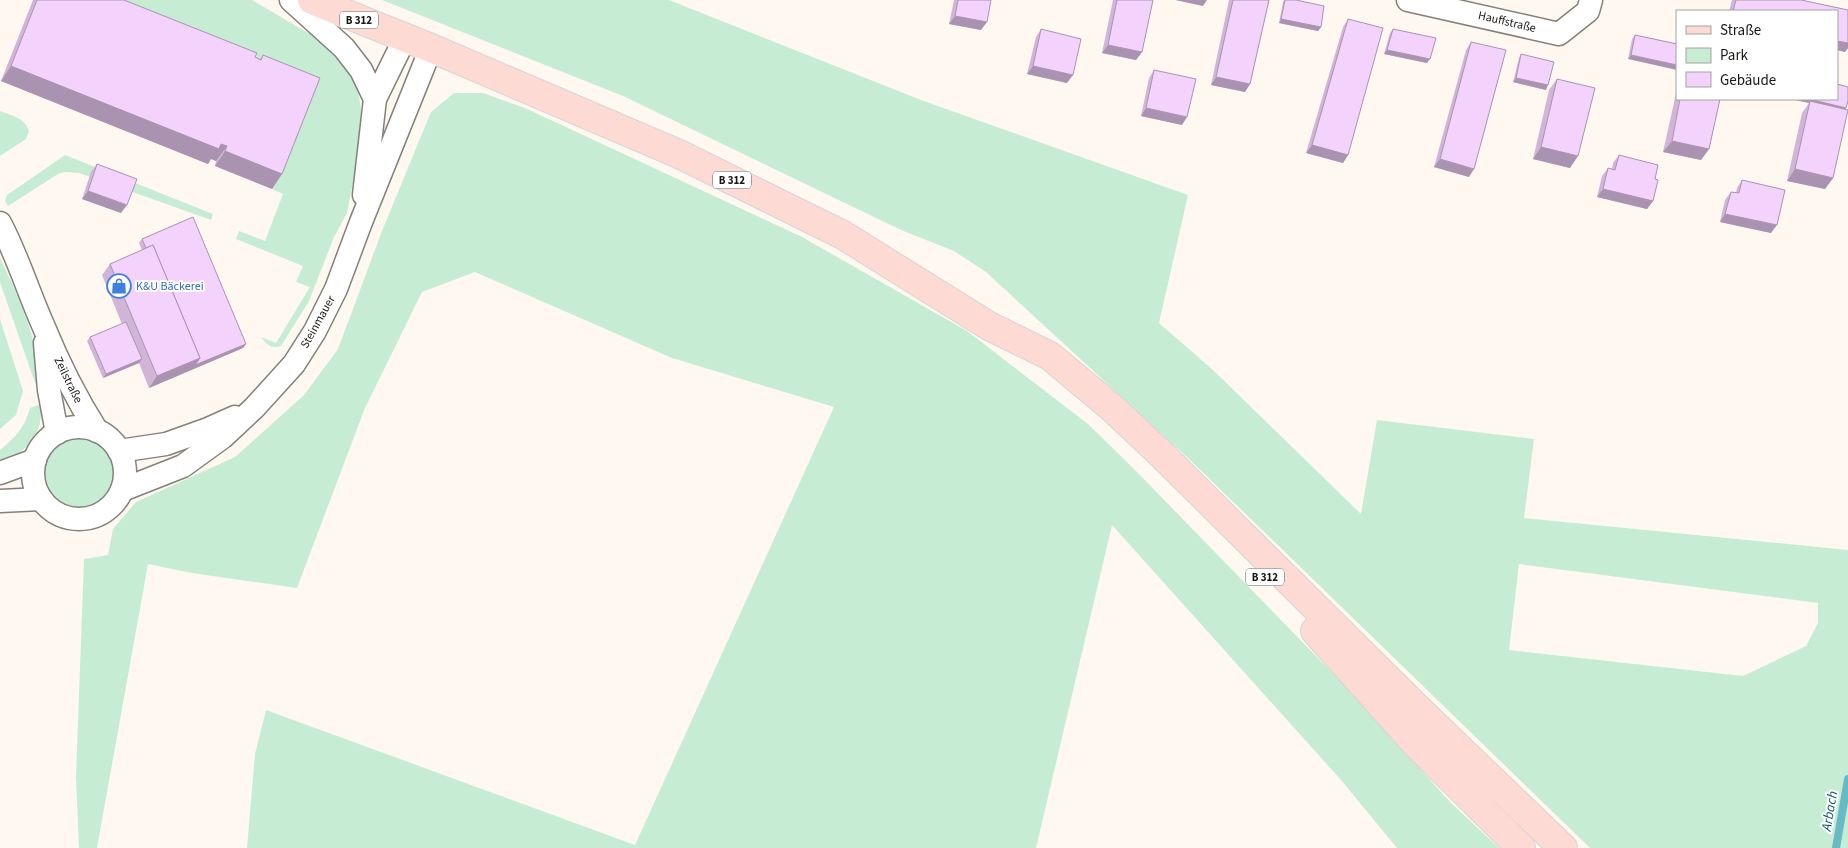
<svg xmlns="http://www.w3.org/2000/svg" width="1848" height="848" viewBox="0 0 1848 848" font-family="'Source Sans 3',sans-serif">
  <rect width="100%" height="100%" fill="#fef8f0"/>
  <g fill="#c6edd4" fill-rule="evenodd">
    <path d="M78,0H252L317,38L350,69L358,90L361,110L359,151L347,213L334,237L309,301L281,346C271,349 267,345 261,337L276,343L310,287L296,282L303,266L236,239L239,231L265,241L283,194L272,189L310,93Z"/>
    <path d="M382,0H669L921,100L1188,195L1159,323L1213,370L1361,514L1377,420L1534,439L1524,518L1848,550V848H1590L1191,461L986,272L954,251L901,230L851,206L623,96ZM1519,564L1818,603V623L1806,646L1743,676L1509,650Z"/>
    <path d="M454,93H483L525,108L802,237L967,331L1088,424L1136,471L1350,691L1450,802L1499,848H1397L1341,780L1112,525L1036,848H247L255,754L266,710L635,845L834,407L672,358L475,272L422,292L365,408L297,588L192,573L148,564L97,848H79L76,777L84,559L108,555L113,529L136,502L235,457L304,395L338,349L382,231L431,112Z"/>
    <path d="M0,111C12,116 25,118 29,131L26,139L0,156Z"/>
    <path d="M65,155L213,214L211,220L79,173L65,172L58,174L8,206L5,201L7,195Z"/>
    <path d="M0,258C17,294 41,344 39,384L35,383L0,282Z"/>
    <path d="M0,319L23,391L16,415L0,429Z"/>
    <path d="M41,404C43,437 28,447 3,465L0,459V450C15,438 25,427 30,408Z"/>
    <circle cx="79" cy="474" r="45"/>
  </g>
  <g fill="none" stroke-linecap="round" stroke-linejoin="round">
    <path stroke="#67bbc5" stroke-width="8" d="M1836,848L1848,779"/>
    <g stroke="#858078" stroke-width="25">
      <g id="minor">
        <path d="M291,0L344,48L361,70L375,99"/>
        <path d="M1408,0L1559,34L1588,11L1591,0"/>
        <path d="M364,195L375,99L405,38"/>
        <path d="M0,223C17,255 28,291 43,325C58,362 76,398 97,431"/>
        <path d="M45,343L49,390L57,433"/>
        <circle cx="79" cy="473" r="46"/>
        <path d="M119,451L166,444L208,429L235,417"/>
        <path d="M0,473L35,460"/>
        <path d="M122,490L183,466L223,437L254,408L294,364L315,331L336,289L361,222L431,48"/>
        <path d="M0,501L41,499"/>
      </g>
    </g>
    <g stroke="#d6d5d5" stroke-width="30">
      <g id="primary">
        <path d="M312,0L431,48L679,154L843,235L989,326L1050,356L1111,407L1157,450L1415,706L1563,848"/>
        <path d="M1315,631L1415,743L1521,848"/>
      </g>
    </g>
    <use href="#minor" stroke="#fff" stroke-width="22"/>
    <use href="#primary" stroke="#fedad4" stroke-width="28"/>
  </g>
  <g fill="#d1b5d9">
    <path d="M33,0H124L260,59L263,55L282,174L272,189L215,166L216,161L211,159L208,164L1,81Z"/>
    <path d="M954,0H991L981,30L949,24Z"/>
    <path d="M1113,0H1153L1142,52L1136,60L1102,53Z"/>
    <path d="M1229,0H1269L1250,84L1245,92L1211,85Z"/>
    <path d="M1284,0H1296L1321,27L1318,31L1279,23L1283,2Z"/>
    <path d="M1732,0H1801L1848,10V48L1845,52L1837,50V11H1729Z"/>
    <path d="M1348,19V155L1343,163L1306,153L1343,27Z"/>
    <path d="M1041,29L1067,83L1027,74L1036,37Z"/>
    <path d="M1393,29L1427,63L1384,54L1390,33Z"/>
    <path d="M1635,35L1677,44L1628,59L1632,39Z"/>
    <path d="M1471,42L1469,177L1434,167L1466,50Z"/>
    <path d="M1521,54L1546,90L1513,82L1519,58Z"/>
    <path d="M1154,70L1182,125L1141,116L1149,78Z"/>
    <path d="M1557,79L1570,168L1533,159L1549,90Z"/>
    <path d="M1677,89V99H1720L1709,149L1701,160L1663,152Z"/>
    <path d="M1791,99H1837L1846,108L1833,178L1825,189L1787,181L1802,113L1809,103Z"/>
    <path d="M1619,155L1655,179L1653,201L1647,209L1597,197L1602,176L1608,168L1612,169L1613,163Z"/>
    <path d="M97,164L121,213L82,199L91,172Z"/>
    <path d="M1742,180L1771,233L1720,222L1725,200L1731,192L1736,193L1737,188Z"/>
    <path d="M142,239L246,344L243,348L149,388L139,363L103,378L87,341L90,337L122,324L102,275L110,264L142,250L139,243Z"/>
  </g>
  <g fill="#aa93b0">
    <path d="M1175,0H1207L1203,6Z"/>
    <path d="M955,16L987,22L981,30L949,24Z"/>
    <path d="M1281,19L1321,27L1318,31L1279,23Z"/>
    <path d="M1837,41L1848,43V48L1845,52L1837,50Z"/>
    <path d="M1108,45L1142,52L1136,60L1102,53Z"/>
    <path d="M1387,50L1430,59L1427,63L1384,54Z"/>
    <path d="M1631,55L1677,65V70L1628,59Z"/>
    <path d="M11,66L221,144L227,146L216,161L211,159L208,164L1,81Z"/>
    <path d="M1033,66L1073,75L1067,83L1027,74Z"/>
    <path d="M1216,77L1250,84L1245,92L1211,85Z"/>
    <path d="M1516,78L1548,85L1546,90L1513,82Z"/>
    <path d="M1791,99H1809L1846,108L1843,112L1810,101L1809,103Z"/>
    <path d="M1146,108L1187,117L1182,125L1141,116Z"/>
    <path d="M1672,141L1709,149L1701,160L1663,152Z"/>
    <path d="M1312,145L1348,155L1343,163L1306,153Z"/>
    <path d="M1541,147L1578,156L1570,168L1533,159Z"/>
    <path d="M225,151L282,174L272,189L215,166Z"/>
    <path d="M1440,159L1474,169L1469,177L1434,167Z"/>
    <path d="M1795,169L1833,178L1825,189L1787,181Z"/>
    <path d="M1603,189L1653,201L1647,209L1597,197Z"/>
    <path d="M88,191L127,205L121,213L82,199Z"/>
    <path d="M1725,214L1777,225L1771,233L1720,222Z"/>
    <path d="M246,344L243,348L149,388L157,376L200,358Z"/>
    <path d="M142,359L139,363L103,378L106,374Z"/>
  </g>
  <g fill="#f3d2fc" stroke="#aa93b0">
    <path d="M37,0H124L257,53L255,57L261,60L263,55L320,78L282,174L225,151L227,146L221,144L219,149L11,66Z"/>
    <path d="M958,0H991L987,22L955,16Z"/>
    <path d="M1117,0H1153L1142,52L1108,45Z"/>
    <path d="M1233,0H1269L1250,84L1216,77Z"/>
    <path d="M1285,0H1296L1324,6L1321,27L1281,19Z"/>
    <path d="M1736,0H1801L1848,10V43L1837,41V11H1733Z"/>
    <path d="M1348,19L1383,28L1348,155L1312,145Z"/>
    <path d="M1041,29L1081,39L1073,75L1033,66Z"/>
    <path d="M1393,29L1436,38L1430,59L1387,50Z"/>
    <path d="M1635,35L1677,44V65L1631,55Z"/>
    <path d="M1471,42L1506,50L1474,169L1440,159Z"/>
    <path d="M1521,54L1554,62L1548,85L1516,78Z"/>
    <path d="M1154,70L1196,79L1187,117L1146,108Z"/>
    <path d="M1557,79L1595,88L1578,156L1541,147Z"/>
    <path d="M1837,84L1848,87V101L1846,108L1809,99H1837Z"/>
    <path d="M1680,99H1720L1709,149L1672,141Z"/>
    <path d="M1810,101L1848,110L1833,178L1795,169Z"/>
    <path d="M1619,155L1658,165L1655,179L1658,180L1653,201L1603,189L1608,168L1615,170Z"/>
    <path d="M97,164L137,179L127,205L88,191Z"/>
    <path d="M1742,180L1785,190L1777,225L1725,214L1731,192L1739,193Z"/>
    <path d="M193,217L246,344L195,365L200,358L153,245L146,248L142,239Z"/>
    <path d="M153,245L200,358L157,376L110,264Z"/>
    <path d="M126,322L142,359L106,374L90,337Z"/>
  </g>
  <defs>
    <g id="shop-ring" transform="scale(1.25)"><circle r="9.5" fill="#fff" stroke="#3f7fe0" stroke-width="1.5"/><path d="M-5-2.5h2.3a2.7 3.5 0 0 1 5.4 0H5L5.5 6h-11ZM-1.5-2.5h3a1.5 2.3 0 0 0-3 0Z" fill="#3f7fe0"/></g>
  </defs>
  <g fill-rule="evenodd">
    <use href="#shop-ring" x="119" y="286"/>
  </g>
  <g text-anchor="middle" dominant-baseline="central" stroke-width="4" stroke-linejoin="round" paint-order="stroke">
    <g fill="#fff" stroke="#5f5d5b" stroke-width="1">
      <rect x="340" y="11.5" width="38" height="17" rx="4"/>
      <rect x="713" y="171.5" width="38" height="17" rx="4"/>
      <rect x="1246" y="568.5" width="38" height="17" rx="4"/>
    </g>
    <g font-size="11" font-weight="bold" fill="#1a1815">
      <text x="359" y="20">B 312</text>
      <text x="732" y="180">B 312</text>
      <text x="1265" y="577">B 312</text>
    </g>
    <g font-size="12" fill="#1a1815" stroke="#fff">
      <text transform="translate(1507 22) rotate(13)">Hauffstraße</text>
      <text transform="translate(318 322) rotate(-61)">Steinmauer</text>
      <text transform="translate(68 380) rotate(64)">Zeilstraße</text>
    </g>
    <g font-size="12" fill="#366cbe" stroke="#fff" text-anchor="start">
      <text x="136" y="286">K&amp;U Bäckerei</text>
    </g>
    <g font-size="14" font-style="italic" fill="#0d575f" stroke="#fff">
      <text transform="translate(1830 811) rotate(-80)">Arbach</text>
    </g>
  </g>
  <rect x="1676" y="10" width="162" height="90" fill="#ffffff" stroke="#a3a3a1"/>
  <rect x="1686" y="26" width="25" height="8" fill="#fedad4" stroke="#a3a3a1"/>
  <text x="1720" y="35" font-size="15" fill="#1a1815">Straße</text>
  <rect x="1686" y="48" width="25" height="15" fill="#c6edd4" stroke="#a3a3a1"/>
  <text x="1720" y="60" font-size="15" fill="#1a1815">Park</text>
  <rect x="1686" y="72" width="25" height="15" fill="#f3d2fc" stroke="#a3a3a1"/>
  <text x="1720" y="85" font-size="15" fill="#1a1815">Gebäude</text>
</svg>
